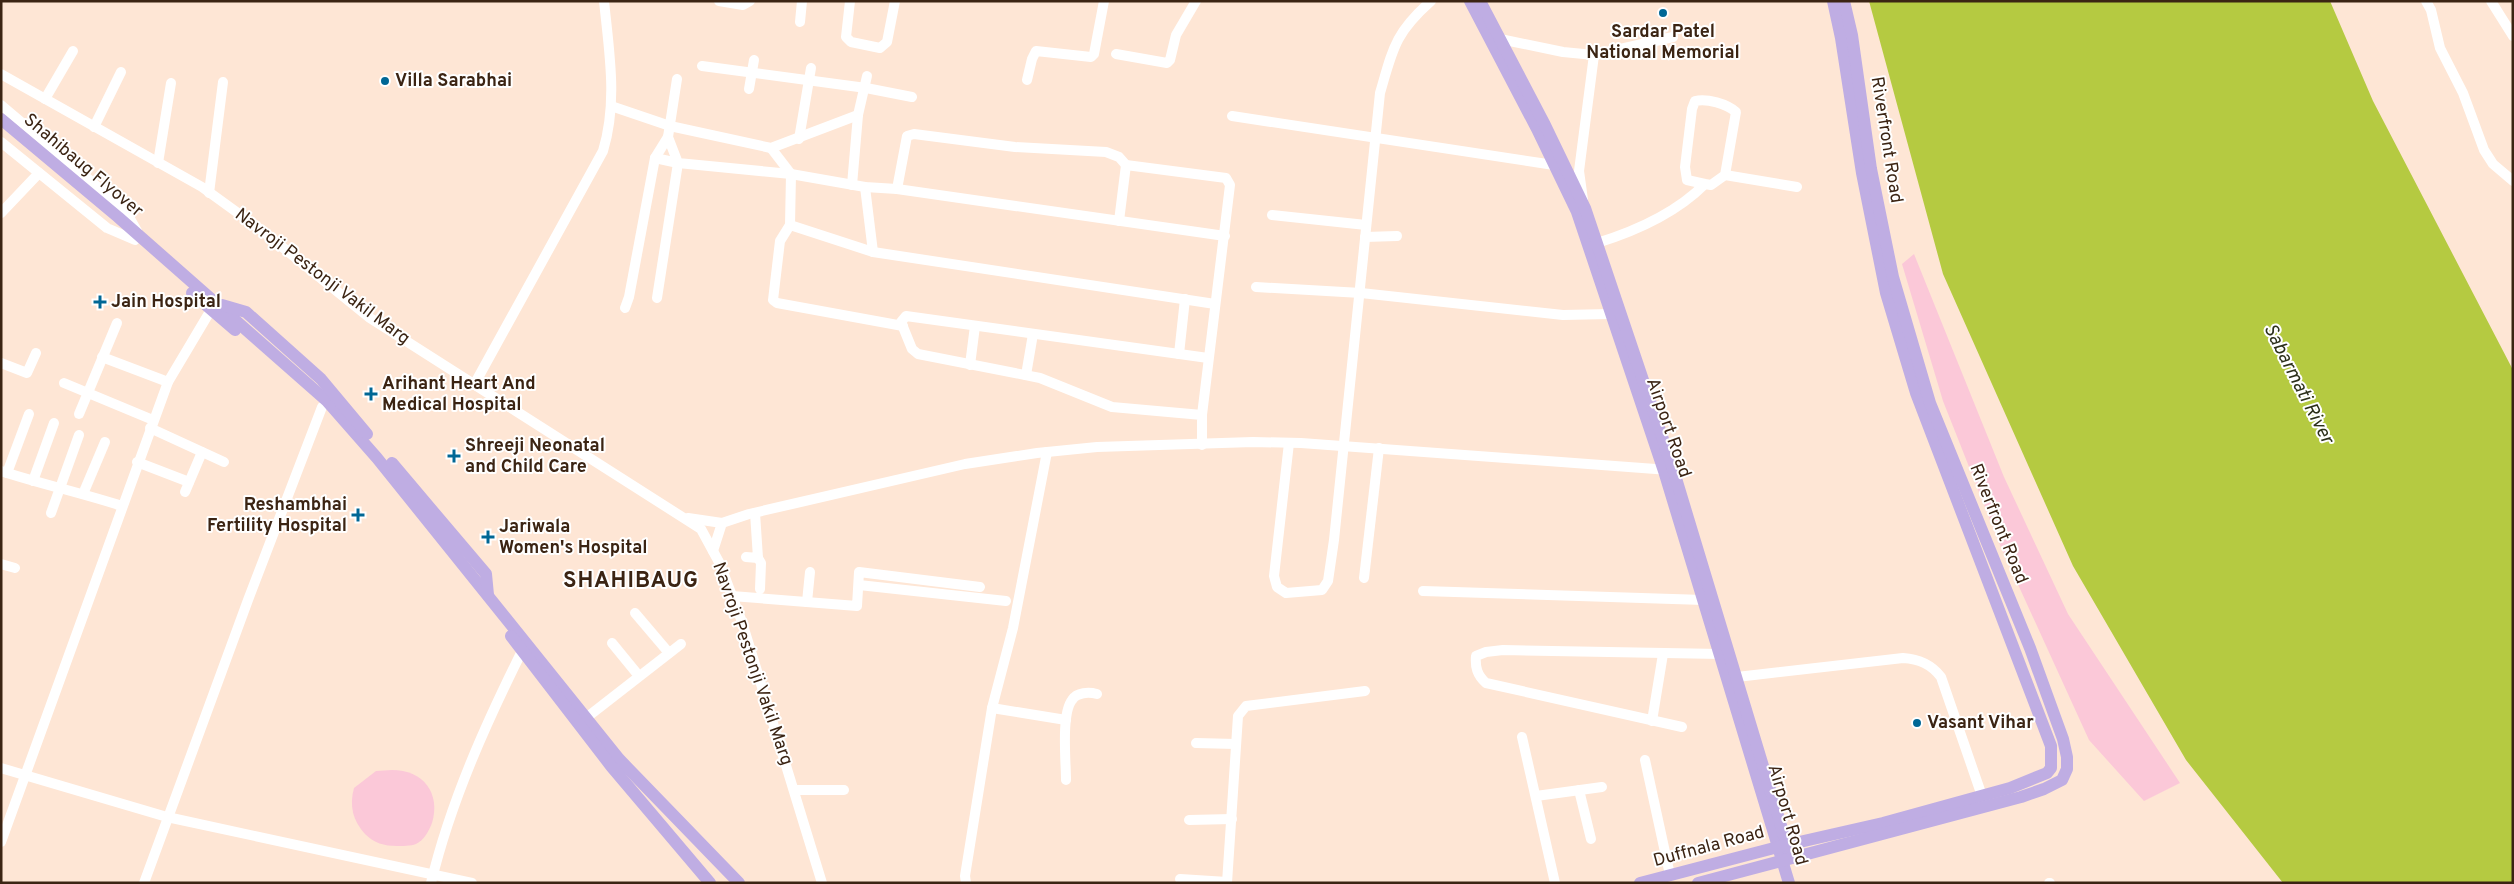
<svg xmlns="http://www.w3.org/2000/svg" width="2514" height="884" viewBox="0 0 2514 884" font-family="Overpass,sans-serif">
  <rect width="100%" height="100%" fill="#fee6d5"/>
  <g fill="#fbc8d8">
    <path d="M1914,254L2004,477L2068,614L2180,783L2144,801L2089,740L2000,545L1943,401L1902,264Z"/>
    <path d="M392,770C423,770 441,793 432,823C429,831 424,840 416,844C411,846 402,846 397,846C384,846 374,843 365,834C353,821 349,806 354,788L376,771Z"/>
  </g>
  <path fill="#b5ca41" d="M1869,1H2330L2373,101L2513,370V883H2283L2186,760L2073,566L1943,274Z"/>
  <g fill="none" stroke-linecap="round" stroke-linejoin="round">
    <g stroke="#fff" stroke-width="10">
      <path d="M719,1L743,5L750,1"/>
      <path d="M850,1L846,37L851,42L880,48L887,42L895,1"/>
      <path d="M2426,1L2431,10L2440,48L2463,93L2484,150L2493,164L2513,181"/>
      <path d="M2491,1L2513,36"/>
      <path d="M800,22L802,1"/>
      <path d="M1500,39L1563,52L1594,55L1579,171L1583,200"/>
      <path d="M1116,54L1167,63L1170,60L1176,35L1196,1"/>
      <path d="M1594,55L1673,37"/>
      <path d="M702,66L866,88L912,97"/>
      <path d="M1,74L202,187L260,229L370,318L701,529L720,564L742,622L822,883"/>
      <path d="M677,79L668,137L678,163L791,174L865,187L897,189L1225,236"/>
      <path d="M1027,80L1032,59L1036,51L1091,57L1094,54L1104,1"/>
      <path d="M749,89L754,60"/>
      <path d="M45,99L73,51"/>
      <path d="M1,105L125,210L137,231"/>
      <path d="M611,106L670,126L771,148L858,115"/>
      <path d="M1232,116L1554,165"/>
      <path d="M94,127L121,72"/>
      <path d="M799,139L811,68"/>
      <path d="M1,142L107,228L135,240"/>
      <path d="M771,148L791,174L790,225L780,241L773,300L777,303L903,326"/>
      <path d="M655,158L678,163L657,298"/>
      <path d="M158,163L171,83"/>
      <path d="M1725,175L1797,187"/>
      <path d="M852,185L858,115L867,76"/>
      <path d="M865,187L873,252"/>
      <path d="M897,189L907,136L914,134L1015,147L1106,152L1119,157L1126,165L1226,178L1230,185L1202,415"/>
      <path d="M209,193L223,82"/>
      <path d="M1,213L39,173"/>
      <path d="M1272,215L1366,225"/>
      <path d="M1119,221L1126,165"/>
      <path d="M790,225L873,252L1215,304"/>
      <path d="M1365,237L1397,236"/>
      <path d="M1597,243C1636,231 1676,213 1705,184L1687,180L1685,167L1692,109L1695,101C1707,98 1727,104 1736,112L1725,175L1711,185L1705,184"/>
      <path d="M1256,287L1361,293L1563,315L1610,314"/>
      <path d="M625,308L629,297L655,158L668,137"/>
      <path d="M1179,354L1185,299"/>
      <path d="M102,357L168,382"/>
      <path d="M1,363L27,373L36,353"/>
      <path d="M970,365L975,326"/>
      <path d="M1026,375L1033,334"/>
      <path d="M64,383L153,420"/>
      <path d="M474,385L603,151C618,102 609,51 604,1"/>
      <path d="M79,414L117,323"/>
      <path d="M150,428L224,462"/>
      <path d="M1289,443L1274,576L1277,587L1286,593L1322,590L1328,581L1334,540L1380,93C1393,48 1395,33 1431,1"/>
      <path d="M1202,445V415L1112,407L1040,378L918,354L912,349L901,322L906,316L1208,358"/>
      <path d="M137,462L189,482"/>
      <path d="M1,471C41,484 82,493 122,506"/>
      <path d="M7,473L29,414"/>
      <path d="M33,481L54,423"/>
      <path d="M185,492L202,452"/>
      <path d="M83,494L105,442"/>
      <path d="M51,513L79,435"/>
      <path d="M688,518L722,523"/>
      <path d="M713,551L722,523L749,514L965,464L1037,453L1097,447L1253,442L1301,443L1669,470"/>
      <path d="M746,557L758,558L755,513"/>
      <path d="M758,558L761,563L760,589"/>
      <path d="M1,564L15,568"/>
      <path d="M1364,578L1379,448"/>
      <path d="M859,585L1006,601"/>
      <path d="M1423,591L1704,600"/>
      <path d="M732,596L857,606L859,572L980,587"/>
      <path d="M807,602L810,572"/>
      <path d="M635,613L669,653"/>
      <path d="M612,643L639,676"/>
      <path d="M1737,677L1903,658C1919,659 1931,664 1941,677L1982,796"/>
      <path d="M992,708L1066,720"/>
      <path d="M586,718L681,644"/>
      <path d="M1652,721L1663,654"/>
      <path d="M1682,727L1486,683C1477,675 1475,667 1476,656L1486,652L1503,650L1721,654"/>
      <path d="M1522,737L1555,883"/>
      <path d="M1196,743L1236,744"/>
      <path d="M1645,760L1670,875"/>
      <path d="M1,768L167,817L472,883"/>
      <path d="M1066,780C1066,762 1061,714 1072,700C1077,692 1089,692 1097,694"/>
      <path d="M795,790H844"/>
      <path d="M1579,790L1591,839"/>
      <path d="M1536,796L1602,787"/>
      <path d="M1189,820L1232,819"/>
      <path d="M1,842L168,382L215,303"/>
      <path d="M1180,879L1227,882"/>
      <path d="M144,883L248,600L322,407"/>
      <path d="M431,883C451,800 487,721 525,645"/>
      <path d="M966,883L965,876L992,708L1013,628L1047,452"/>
      <path d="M1227,883L1238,716L1246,706L1365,691"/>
      <path d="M2049,883H2050"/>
    </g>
    <g stroke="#bfade3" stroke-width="12">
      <path d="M1470,1L1537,129L1577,212L1664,471L1789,883"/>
      <path d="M1480,1L1545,125L1585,208L1675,475L1789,852"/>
      <path d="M1,119L118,217L327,401L377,458L619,759L739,883"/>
      <path d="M192,293L235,330"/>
      <path d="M222,305L246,312L321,379L367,434"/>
      <path d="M392,463L486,574L488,595"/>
      <path d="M511,636L611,766L710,883"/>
      <path d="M1640,883L1778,847L1883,823L2010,788L2047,773L2051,768V746L1916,393L1886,293L1862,173L1841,38L1833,1"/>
      <path d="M1698,883L2021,797L2044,789L2062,780L2067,769V757L2063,739L2030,648L1930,403L1893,277L1871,169L1852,35L1844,1"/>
    </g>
  </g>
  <g fill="#006795" stroke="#fff" stroke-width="2">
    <circle cx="1663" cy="13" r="5"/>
    <circle cx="385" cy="81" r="5"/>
    <path d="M97.5 294.5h5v5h5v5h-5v5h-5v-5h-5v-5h5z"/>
    <path d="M368.5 386.5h5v5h5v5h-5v5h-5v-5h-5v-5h5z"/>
    <path d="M451.5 448.5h5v5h5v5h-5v5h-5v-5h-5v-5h5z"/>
    <path d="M355.5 507.5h5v5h5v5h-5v5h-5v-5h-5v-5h5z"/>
    <path d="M485.5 529.5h5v5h5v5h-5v5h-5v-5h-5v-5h5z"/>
    <circle cx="1917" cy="723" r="5"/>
  </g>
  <g text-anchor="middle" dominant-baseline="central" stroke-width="4" stroke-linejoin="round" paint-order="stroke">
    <g font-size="18" font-weight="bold" fill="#3b2413" stroke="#fff" text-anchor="start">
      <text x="1663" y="32" text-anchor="middle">Sardar Patel<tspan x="1663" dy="21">National Memorial</tspan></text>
      <text x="395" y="81">Villa Sarabhai</text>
      <text x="111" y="302">Jain Hospital</text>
      <text x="382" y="384">Arihant Heart And<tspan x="382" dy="21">Medical Hospital</tspan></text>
      <text x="465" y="446">Shreeji Neonatal<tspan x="465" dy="21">and Child Care</tspan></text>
      <text x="347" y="505" text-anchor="end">Reshambhai<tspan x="347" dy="21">Fertility Hospital</tspan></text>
      <text x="499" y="527">Jariwala<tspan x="499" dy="21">Women's Hospital</tspan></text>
      <text x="1927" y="723">Vasant Vihar</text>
    </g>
    <g font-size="18" fill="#3b2413" stroke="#fff">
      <text transform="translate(1886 140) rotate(81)">Riverfront Road</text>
      <text transform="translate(83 166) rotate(40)">Shahibaug Flyover</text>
      <text transform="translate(322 277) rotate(37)">Navroji Pestonji Vakil Marg</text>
      <text transform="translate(1668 428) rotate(71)">Airport Road</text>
      <text transform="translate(1998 524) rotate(68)">Riverfront Road</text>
      <text transform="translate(752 664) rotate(71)">Navroji Pestonji Vakil Marg</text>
      <text transform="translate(1787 815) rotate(74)">Airport Road</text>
      <text transform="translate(1709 847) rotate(-15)">Duffnala Road</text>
    </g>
    <g font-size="19" font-style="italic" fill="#2c301a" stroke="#fff">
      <text transform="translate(2298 384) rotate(63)">Sabarmati River</text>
    </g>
    <g font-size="22" font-weight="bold" letter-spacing="1" fill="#3b2413" stroke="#fff">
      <text x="631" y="581">SHAHIBAUG</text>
    </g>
  </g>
  <rect width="2514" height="884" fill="none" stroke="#3b2413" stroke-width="5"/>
</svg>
